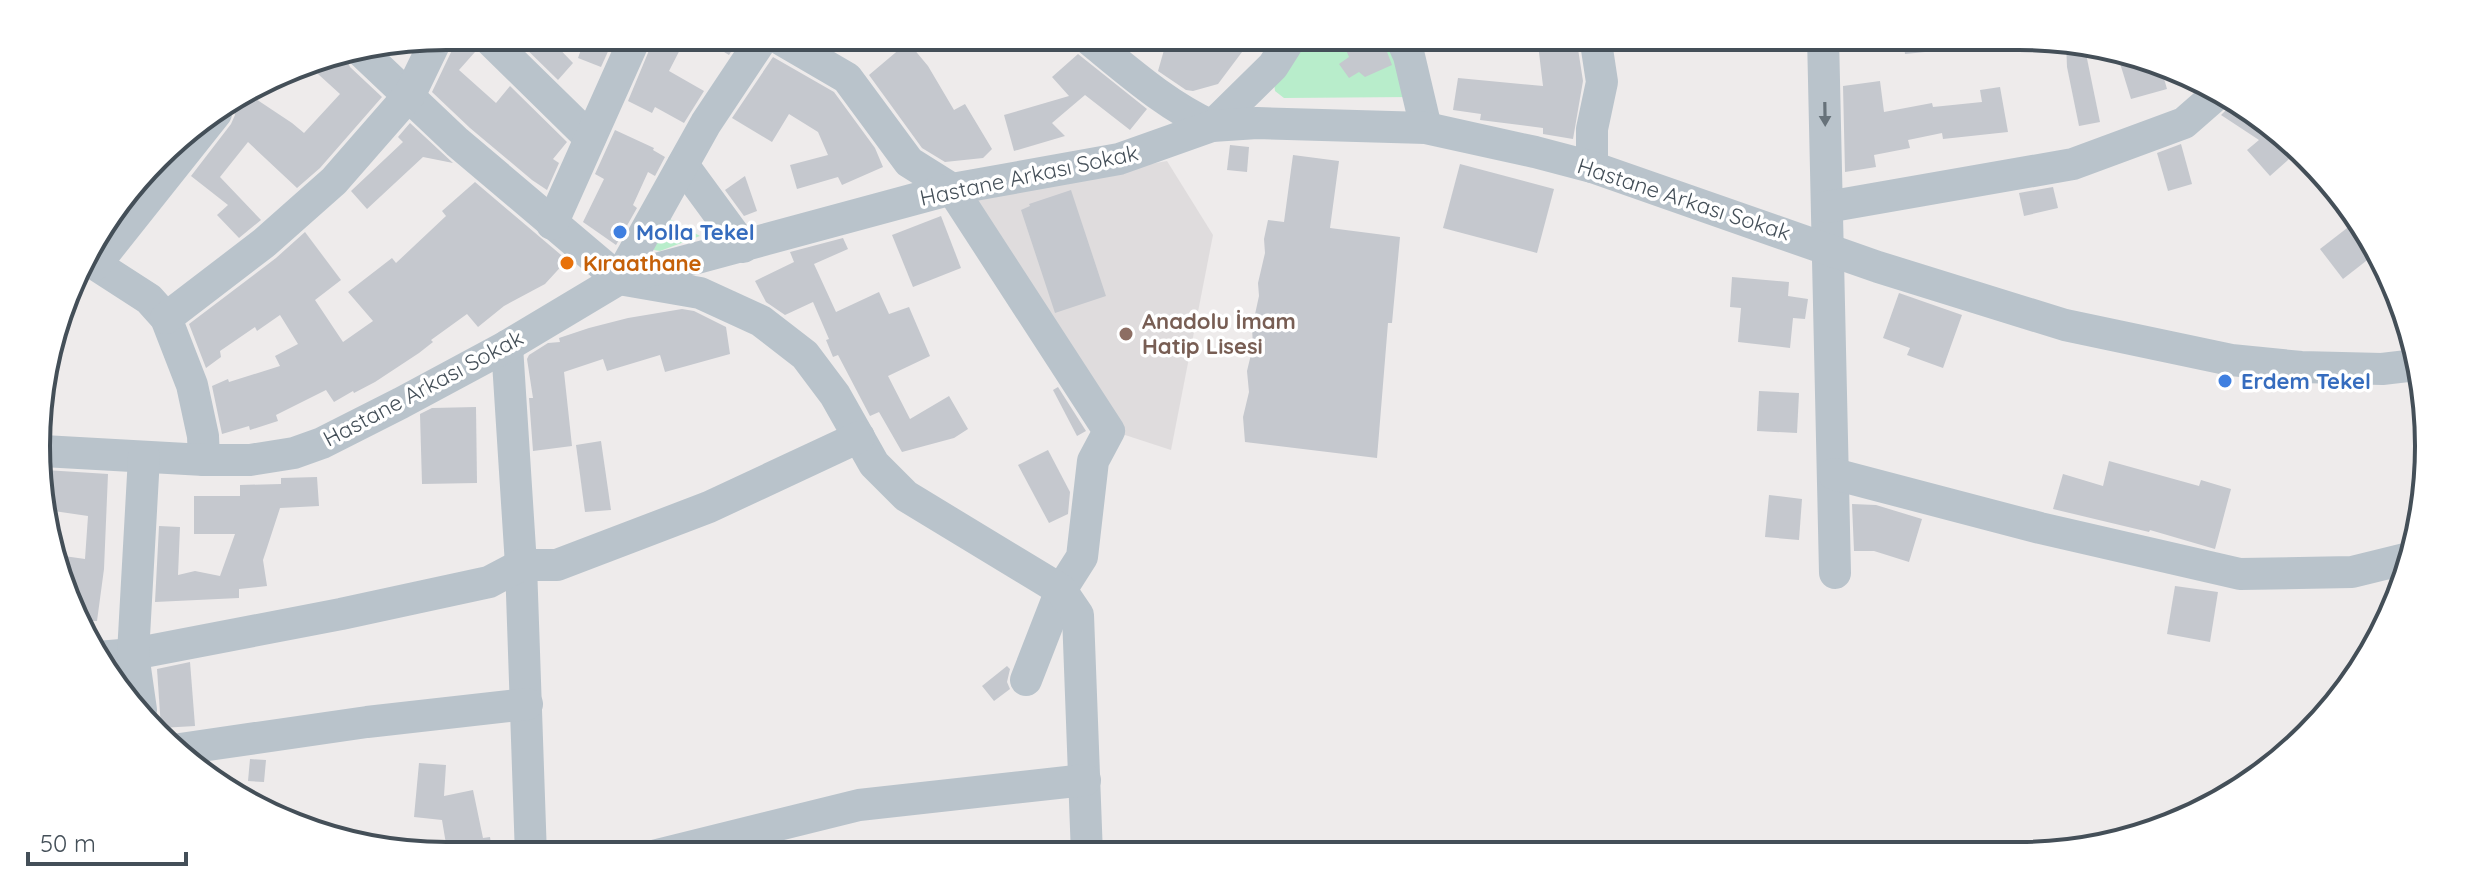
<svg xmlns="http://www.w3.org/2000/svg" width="2465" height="892" viewBox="0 0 2465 892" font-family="Quicksand,sans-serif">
  <rect width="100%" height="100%" fill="#eeebeb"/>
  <path fill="#dfdcdd" d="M1167,161L1213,235L1171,450L1122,434L969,197Z"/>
  <g fill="#b8edcb">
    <path d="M1306,36H1391L1412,97L1284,98L1275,91L1274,82Z"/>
    <path d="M668,218L700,236L660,251L654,250L651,245Z"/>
  </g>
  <g fill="#c5c8ce">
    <path d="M456,36H468V42L475,52L459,70L496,103L510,86L567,142L553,159L559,163L547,190L532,180L470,128L432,92L454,46Z"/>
    <path d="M513,36H547L573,63L558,80Z"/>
    <path d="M586,36H615L601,67L578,58Z"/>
    <path d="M655,36H687L669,71L704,91L684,123L655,107L652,113L628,101Z"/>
    <path d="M698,36H741L729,55Z"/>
    <path d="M1168,36H1254L1218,84L1193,91L1186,90L1158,71Z"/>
    <path d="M1377,36H1381L1392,65L1365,77L1359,72L1349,78L1339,64L1349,57L1346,50Z"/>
    <path d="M1537,36H1576L1583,81L1573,139L1543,134V128L1480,120L1481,114L1453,110L1458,78L1543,86Z"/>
    <path d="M1903,36H1964L1965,48L1905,54Z"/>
    <path d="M908,42L928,66L954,110L965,104L992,149L983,158L945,162L922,148L869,75Z"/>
    <path d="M2066,42L2084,44L2100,122L2079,126L2067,67Z"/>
    <path d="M1078,54L1147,109L1130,130L1085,95L1052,123L1065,136L1014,151L1004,115L1069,96L1052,77Z"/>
    <path d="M2135,55L2161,68L2167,89L2131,99L2119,60Z"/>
    <path d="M345,56L350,67L382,97L320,168L297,188L248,142L220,177L261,220L239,238L217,215L228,205L191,176L231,124L235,115L232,103L247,93L292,123L304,133L340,94L307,64Z"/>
    <path d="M773,57L834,92L875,148L883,167L842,185L838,177L797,189L790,165L828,155L818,132L789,114L772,142L732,118Z"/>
    <path d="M1880,81L1884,112L1932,103L1933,107L1982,102L1980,90L2000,87L2008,132L1943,139L1942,133L1908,140L1910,148L1874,155L1876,167L1845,172L1843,86Z"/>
    <path d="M2233,103L2256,115L2254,118L2289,159L2270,176L2247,150L2259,140L2221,115Z"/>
    <path d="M410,123L453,163L423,157L367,209L351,191L403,142L398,137Z"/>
    <path d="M615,130L654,148L653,150L665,157L655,176L648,172L633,205L637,208L616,245L583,222L604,179L595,174Z"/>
    <path d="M2181,144L2192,184L2168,191L2157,153Z"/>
    <path d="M1230,145L1249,147L1247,172L1227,170Z"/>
    <path d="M1293,155L1339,161L1330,228L1400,237L1392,323H1388L1377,458L1245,442L1243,417L1249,392L1247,371L1253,346L1252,328L1259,296L1258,283L1265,253L1264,239L1268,220L1284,222Z"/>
    <path d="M1460,164L1554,189L1537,253L1443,228Z"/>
    <path d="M745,176L757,211L744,216L725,190Z"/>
    <path d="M475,182L567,260L545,284L504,306L478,327L467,314L431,340L433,342L419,353L375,382L354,393L353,391L334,402L326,390L276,415L278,421L250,430L249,426L222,434L212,386L228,379L229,382L280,366L275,356L298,344L280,315L257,331L255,327L220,351L221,357L206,368L189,324L276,258L305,232L341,280L315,300L343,342L373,321L348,292L392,258L396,263L446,216L442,211Z"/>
    <path d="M2053,187L2058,208L2024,216L2019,193Z"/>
    <path d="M1071,190L1106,296L1055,313L1021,210L1030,206L1029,204Z"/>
    <path d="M941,216L961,268L913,287L892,235Z"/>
    <path d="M2351,225L2375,254L2343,279L2320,249Z"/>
    <path d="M843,238L848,249L814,264L836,312L879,292L889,314L909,307L930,356L888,376L910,419L949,396L968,429L954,438L902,452L879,412L870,416L838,355L833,357L826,340L829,339L813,302L785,315L766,302L755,281L794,262L790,252Z"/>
    <path d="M1732,277L1789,282L1788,296L1808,299L1805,319L1793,318L1790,348L1738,342L1741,308L1730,307Z"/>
    <path d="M1899,293L1962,315L1943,368L1907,355L1910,348L1883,338Z"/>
    <path d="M682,309L694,311L726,327L730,354L665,372L660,355L607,371L603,359L564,372L572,446L533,451L529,398H533L527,359L529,355L548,343L560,342L559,338L589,328L628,318Z"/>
    <path d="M1058,387L1086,431L1077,436L1053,390Z"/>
    <path d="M1759,391L1799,393L1797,433L1757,431Z"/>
    <path d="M476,407L477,483L422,484L420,414L432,408Z"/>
    <path d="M601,441L611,510L585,512L576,445Z"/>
    <path d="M1048,450L1070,492L1068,514L1049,523L1018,465Z"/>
    <path d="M2109,461L2199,486L2201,480L2231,489L2215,549L2150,530L2149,532L2053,509L2063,474L2103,486Z"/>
    <path d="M45,470L108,474L104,569L97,621H81L59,573L57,555L85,559L88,516L47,510Z"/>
    <path d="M317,477L319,506L280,508L263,560L267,586L239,589V598L155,602L159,526L180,527L178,575L195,571L220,576L235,534H194V496H240V485L281,484V478Z"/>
    <path d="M1769,495L1802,499L1799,540L1765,537Z"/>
    <path d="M1852,504L1876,505L1922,519L1909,562L1874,551H1854Z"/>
    <path d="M2175,586L2218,592L2210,642L2167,634Z"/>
    <path d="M190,662L195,726L161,728L157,669Z"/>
    <path d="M1007,666L1010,669L1007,682L1010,689L994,701L982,686Z"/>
    <path d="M250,759L266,760L264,782L248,781Z"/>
    <path d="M419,763L446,765L444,796L473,790L483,838L490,837L493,856H448L442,820L414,817Z"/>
  </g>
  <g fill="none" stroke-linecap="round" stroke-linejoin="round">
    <g stroke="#b9c3cb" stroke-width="32">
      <path d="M486,36L590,138"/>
      <path d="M775,36L847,78L909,162L952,189L1109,431L1093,461L1082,557L1061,590L1026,680"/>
      <path d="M1085,36C1126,69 1164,104 1212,126L1273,66L1292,36"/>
      <path d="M1400,36L1409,56L1426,128"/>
      <path d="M1823,36L1835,573"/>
      <path d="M363,53L457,142L619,279L700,293L761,321L805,355L835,395L874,464L906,496L1061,590L1078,615L1087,855"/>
      <path d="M683,165L743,247"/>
      <path d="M1592,167V129L1602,82L1595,36"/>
      <path d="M1827,207L2073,164L2184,123L2216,95"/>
      <path d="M552,224L636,36"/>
      <path d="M84,257L149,299L166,318L192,385L203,436L204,460"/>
      <path d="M96,264L216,113"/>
      <path d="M619,279L706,123L764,36"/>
      <path d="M166,318L264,243L334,181L410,94L437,38"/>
      <path d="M507,346L521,565L531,856"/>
      <path d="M43,451L204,460H250L294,453L322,443L401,403L507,346L619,279L952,189L1119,159L1212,126L1257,123L1426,128L1535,152L1592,167L1878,267L2065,325L2231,360L2301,367L2382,369L2416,365"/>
      <path d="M1834,474L2040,528L2240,574L2352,572L2413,557"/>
      <path d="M98,657L133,654L341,614L489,582L521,565H557L709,507L859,437"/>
      <path d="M141,710L133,654L144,457"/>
      <path d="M180,749L367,722L527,704"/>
      <path d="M653,856L859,805L1085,780"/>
    </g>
  </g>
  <defs><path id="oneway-solid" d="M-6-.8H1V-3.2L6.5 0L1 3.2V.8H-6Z" transform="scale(2)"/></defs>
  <use fill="#67727a" href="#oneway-solid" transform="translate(1825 114) rotate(89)"/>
  <g fill="#3f7fe0" stroke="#fff" stroke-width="3">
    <circle cx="620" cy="232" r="8"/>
    <circle cx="2225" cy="381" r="8"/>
  </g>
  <circle fill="#e8710a" stroke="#fff" stroke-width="3" cx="567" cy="263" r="8"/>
  <circle fill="#8d6e63" stroke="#fff" stroke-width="3" cx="1126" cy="334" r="8"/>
  <g text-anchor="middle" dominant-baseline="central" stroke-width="7" stroke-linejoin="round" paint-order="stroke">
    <g font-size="22" fill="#444f58" stroke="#fff">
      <text transform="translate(1029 175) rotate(-12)">Hastane Arkası Sokak</text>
      <text transform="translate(1684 199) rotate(18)">Hastane Arkası Sokak</text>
      <text transform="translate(423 388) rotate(-28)">Hastane Arkası Sokak</text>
    </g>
    <g font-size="22" font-weight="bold" fill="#366cbe" stroke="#fff" text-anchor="start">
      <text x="636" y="232">Molla Tekel</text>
      <text x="2241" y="381">Erdem Tekel</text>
    </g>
    <g font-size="22" font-weight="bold" fill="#c56008" stroke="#fff" text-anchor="start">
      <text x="583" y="263">Kıraathane</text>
    </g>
    <g font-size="22" font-weight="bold" fill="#785e54" stroke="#fff" text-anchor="start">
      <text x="1142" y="321">Anadolu İmam<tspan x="1142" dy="25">Hatip Lisesi</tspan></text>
    </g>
  </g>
  <path d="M0 0H2465V892H0ZM446 50H2019A396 396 0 0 1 2415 446V446A396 396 0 0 1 2019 842H446A396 396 0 0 1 50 446V446A396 396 0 0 1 446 50Z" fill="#fff" fill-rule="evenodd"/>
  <path fill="none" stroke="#444f58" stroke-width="4" d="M446 50H2019A396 396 0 0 1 2415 446V446A396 396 0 0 1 2019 842H446A396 396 0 0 1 50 446V446A396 396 0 0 1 446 50Z"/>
  <path d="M28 852v12h158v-12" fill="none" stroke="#444f58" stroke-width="4"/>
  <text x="40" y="852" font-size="24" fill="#444f58" stroke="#ffffff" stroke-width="6" paint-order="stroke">50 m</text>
</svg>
